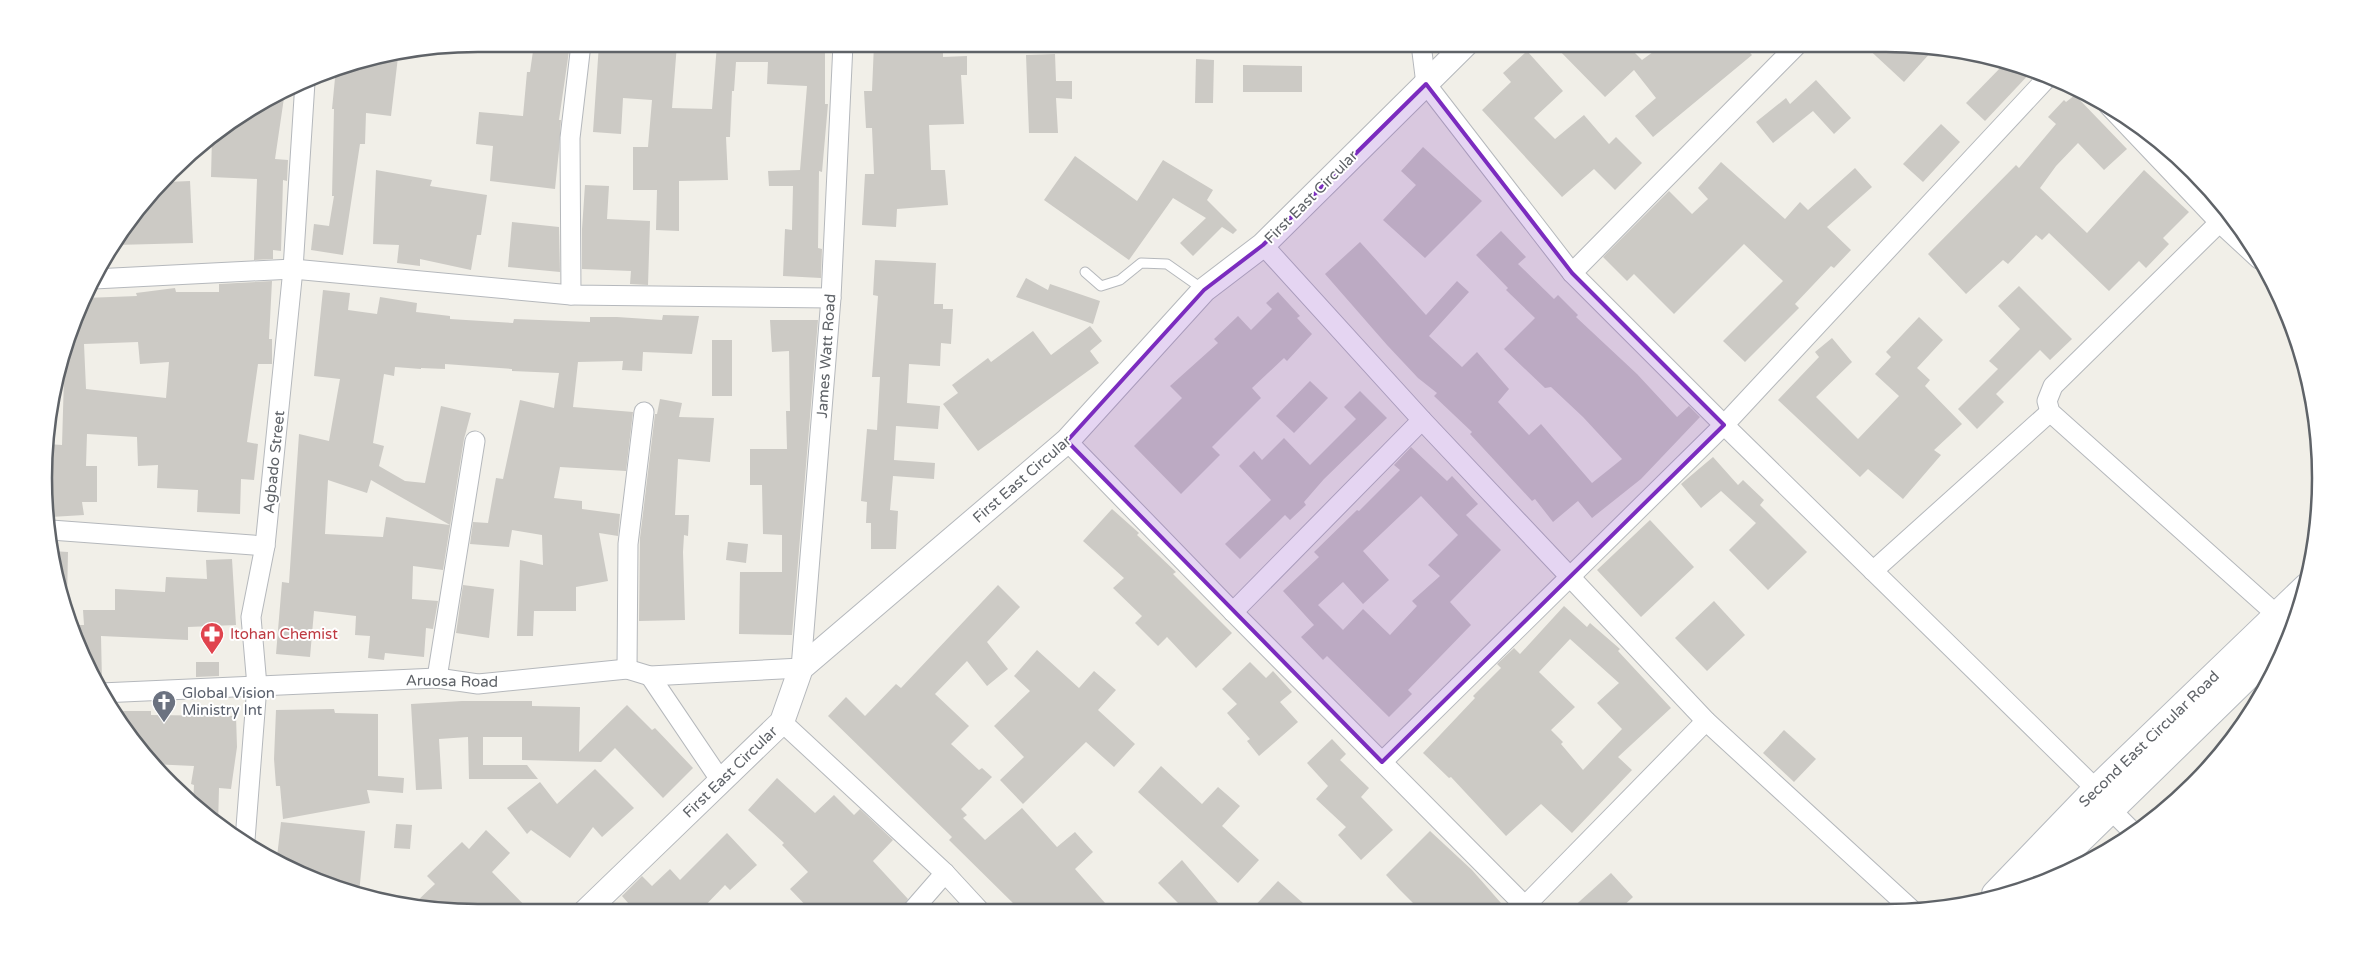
<svg xmlns="http://www.w3.org/2000/svg" width="2365" height="957" viewBox="0 0 2365 957" font-family="'Varela Round',sans-serif">
  <rect width="100%" height="100%" fill="#f1efe8"/>
  <g fill="#cccac5" fill-rule="evenodd">
    <path d="M534,44H570L559,120H561L559,150L555,189L490,181L493,146L476,144L479,112L523,116L527,72H530Z"/>
    <path d="M599,44H677L672,108L712,109L717,44H825V104H828L822,172L819,171L818,248L822,249L821,278L783,276L785,229L792,230L793,186H769L768,171L800,170L807,86L767,84L768,62H736L734,91H732L730,137H726L728,180L679,181V231L656,230L657,190H633V147H648L652,100L623,98L621,134L593,132Z"/>
    <path d="M874,44H899V51H943V57L967,56V75H961L964,124L929,125L931,170H945L948,205L897,209L896,227L862,225L865,174H874L872,128H866L864,91H872Z"/>
    <path d="M1553,44H1626L1642,60L1664,44H1696L1702,51L1711,44H1742L1752,55L1653,137L1635,116L1656,98L1634,70L1605,97Z"/>
    <path d="M1863,44H1886L1932,51L1904,82Z"/>
    <path d="M1527,51L1563,91L1534,118L1555,139L1584,115L1609,144L1616,137L1642,163L1615,190L1594,169L1562,197L1482,110L1511,82L1503,73Z"/>
    <path d="M1055,54L1056,81H1072V99L1056,98L1058,133H1029L1026,55Z"/>
    <path d="M398,57L391,116L366,113L365,144H360L343,255L311,250L314,224L329,226L334,196H332L334,109H332L336,68Z"/>
    <path d="M1196,59L1214,60L1213,103H1195Z"/>
    <path d="M2005,63L2033,70L1985,121L1966,103Z"/>
    <path d="M1243,65L1302,66V92H1243Z"/>
    <path d="M1816,80L1851,118L1834,134L1813,111L1773,143L1756,122L1786,98L1790,104Z"/>
    <path d="M285,91L275,159L288,160L287,181L283,180L281,251L273,250V259L254,260L257,179L211,177L212,137L242,116L251,117L252,109L261,102Z"/>
    <path d="M2075,95L2127,149L2104,170L2078,143L2056,166L2040,188L2087,233L2144,170L2189,212L2163,238L2169,244L2146,268L2139,261L2109,291L2049,233L2042,240L2036,235L2008,264L2003,260L1966,294L1928,254L2016,165L2019,168L2056,124L2048,117L2064,100L2066,102Z"/>
    <path d="M1941,124L1960,142L1923,182L1903,164Z"/>
    <path d="M1423,147L1482,201L1425,258L1383,220L1416,185L1401,171Z"/>
    <path d="M1075,156L1137,201L1163,160L1213,190L1207,200L1237,230L1233,234L1222,227L1193,256L1180,243L1206,218L1173,198L1129,260L1044,200Z"/>
    <path d="M1721,162L1785,219L1800,202L1808,210L1855,168L1872,187L1827,227L1851,250L1834,268L1831,266L1795,304L1799,308L1745,362L1723,341L1783,281L1744,244L1674,314L1634,274L1627,281L1603,257L1669,191L1692,214L1708,199L1698,188Z"/>
    <path d="M376,170L432,180L430,186L487,195L481,235H477L471,270L420,259V266L397,263L399,245L373,244Z"/>
    <path d="M190,181L193,243L115,245L167,182Z"/>
    <path d="M585,185L609,186L607,219L650,221L648,285L630,284L631,271L582,269V229Z"/>
    <path d="M512,222L559,227L560,272L508,267Z"/>
    <path d="M1501,231L1526,257L1518,264L1554,299L1558,295L1578,315L1576,317L1637,374L1677,417L1689,406L1700,417L1641,479L1592,518L1578,501L1553,522L1535,499L1532,501L1470,434L1472,432L1434,396L1437,393L1418,378L1387,345L1325,274L1360,242L1426,315L1457,281L1469,292L1429,336L1462,367L1477,352L1509,389L1498,402L1529,435L1541,424L1592,483L1622,459L1583,417L1551,387L1545,388L1504,349L1535,318L1506,290L1508,288L1476,255Z"/>
    <path d="M875,260L936,263L934,304H943V309H953L951,344L941,343L940,366L909,364L907,403L940,406L938,429L896,426L894,460L935,463L934,479L893,476L890,510L898,511L896,549H871V523H866L867,502L861,501L867,429L877,430L880,377H872L878,296L873,295Z"/>
    <path d="M1026,278L1048,290L1050,284L1100,301L1093,324L1016,297Z"/>
    <path d="M272,281L269,339H272V364H258L247,442L258,444L254,480L241,479L240,514L197,512L198,490L157,488L158,465L138,466L137,437L87,434L86,466H97V502H82L84,515L51,517L48,444L62,445L64,377H58L67,338L85,298L137,296L136,293L175,288L176,292H219V284ZM138,342L140,364L169,362L166,398L86,389L84,344Z"/>
    <path d="M2019,286L2072,339L2050,360L2040,350L1996,394L2004,402L1977,429L1958,409L1998,369L1989,361L2020,329L1998,306Z"/>
    <path d="M323,290L350,293L348,310L377,314L380,297L417,303L416,312L450,316V319L513,323L514,319L590,322V317H617L662,320L663,315L699,316L692,354L643,352L642,371L622,370L623,361L578,362L573,407L633,412L626,471L560,467L554,498L582,501V509L620,514L618,536L599,533L608,581L576,587V611H534L533,636H517L520,560L543,565L542,535L512,530L509,547L470,544L473,522L488,523L496,478L503,479L520,400L554,408L559,373L512,371V369L445,364V369L421,368V369L395,367L394,376L384,374L373,443L384,446L379,466L405,481L425,483L441,406L471,413L464,439L443,570L413,566L412,599L438,601L433,629L426,628L424,657L385,653L384,660L368,658L370,636L355,635L356,616L314,611L310,657L276,654L282,582L289,583L299,434L329,441L340,379L314,376ZM328,480L367,493L371,480L450,525L386,517L383,537L325,534Z"/>
    <path d="M1278,292L1300,316L1297,318L1312,334L1287,361L1284,358L1252,388L1261,398L1212,447L1220,455L1181,494L1134,446L1182,398L1170,386L1218,343L1214,339L1238,316L1251,330L1272,309L1266,303Z"/>
    <path d="M1919,317L1943,340L1917,368L1930,380L1925,386L1962,424L1934,450L1941,455L1903,499L1868,469L1860,477L1778,400L1819,357L1815,352L1832,338L1852,362L1816,397L1858,439L1899,396L1875,374L1891,357L1886,352Z"/>
    <path d="M770,320H818L792,635L739,634L740,572H782V535L763,534L762,485H750V449H787L786,411H790L789,351L772,352Z"/>
    <path d="M1090,326L1102,341L1090,351L1099,363L978,451L943,404L958,393L952,385L988,358L991,362L1033,331L1051,355Z"/>
    <rect x="712" y="340" width="20" height="56"/>
    <path d="M1310,381L1328,398L1294,433L1276,416Z"/>
    <path d="M1360,391L1387,418L1324,479L1304,502L1306,505L1290,520L1285,515L1240,559L1225,544L1271,500L1239,466L1254,451L1262,460L1284,438L1310,465L1356,419L1344,407Z"/>
    <path d="M660,399L682,403L679,417L714,418L710,462L678,459L675,515H689L688,536L684,535L683,552L685,620L639,621L640,538L655,414H657Z"/>
    <path d="M1411,447L1447,481L1452,476L1478,504L1466,515L1501,550L1450,602L1471,625L1408,690L1412,694L1389,717L1327,656L1323,660L1301,637L1314,625L1283,591L1319,557L1314,552L1357,510L1359,511L1400,470L1394,465ZM1421,496L1458,535L1428,565L1440,576L1412,601L1417,606L1390,635L1363,609L1343,630L1318,605L1343,582L1363,604L1389,580L1363,551Z"/>
    <path d="M1713,457L1738,485L1743,480L1764,500L1760,505L1807,552L1768,590L1729,550L1756,523L1721,491L1701,508L1681,484Z"/>
    <path d="M1112,509L1139,533L1137,535L1176,572L1173,574L1232,633L1196,668L1167,637L1158,646L1135,623L1142,616L1113,588L1124,578L1083,541Z"/>
    <path d="M1650,520L1694,567L1641,617L1597,570Z"/>
    <path d="M728,542L748,544L746,563L726,560Z"/>
    <path d="M52,551L68,552L67,600L52,563Z"/>
    <path d="M232,559L236,625L188,627V640L101,636L102,682L97,683L75,625H84L83,610H115V589L165,592L166,577L207,579L206,560Z"/>
    <path d="M463,585L494,589L489,638L456,633Z"/>
    <path d="M998,585L1020,607L987,642L1008,669L987,686L967,661L935,694L969,726L951,744L979,770L982,768L992,777L961,809L967,815L963,818L985,840L1022,808L1057,847L1075,832L1093,852L1075,869L1113,912H1022L949,840L952,837L828,716L846,697L865,716L896,684L901,688Z"/>
    <path d="M1714,601L1745,635L1707,671L1675,638Z"/>
    <path d="M1564,606L1587,627L1590,623L1620,649L1618,651L1671,708L1618,757L1632,770L1572,833L1541,804L1506,836L1451,777L1449,778L1423,753L1475,698L1473,696L1501,668L1497,664L1514,648L1520,654ZM1570,639L1619,683L1597,703L1622,729L1583,770L1561,744L1563,742L1551,730L1575,707L1539,672Z"/>
    <path d="M1037,650L1079,688L1094,671L1116,690L1098,710L1135,744L1114,767L1086,742L1023,804L1000,780L1024,757L994,726L1030,691L1014,676Z"/>
    <path d="M196,662H219V676L196,677Z"/>
    <path d="M1250,662L1266,678L1273,671L1292,692L1280,702L1298,722L1259,756L1247,741L1250,739L1227,713L1237,704L1222,689Z"/>
    <path d="M462,701H532V706L580,707L579,752L627,705L652,730L655,728L693,768L663,798L615,748L601,762L522,760V737H483V765H527L538,779H469L468,737L439,739L442,789L416,790L411,704Z"/>
    <path d="M334,709L335,713L378,714V776L404,778L403,793L367,790L370,803L283,819L280,786H276L274,759L276,710Z"/>
    <path d="M121,711H151V715L236,716L237,747L231,789L219,788L218,826L193,804L194,785L191,784L194,766L151,764L121,722Z"/>
    <path d="M1784,730L1816,759L1794,782L1763,753Z"/>
    <path d="M1332,739L1346,754L1340,760L1369,788L1361,797L1393,830L1361,860L1338,835L1346,827L1316,799L1328,786L1307,763Z"/>
    <path d="M1161,766L1202,804L1218,787L1240,806L1222,826L1259,860L1238,883L1138,792Z"/>
    <path d="M595,769L634,808L602,837L593,827L570,858L531,830L527,834L507,808L540,782L557,804Z"/>
    <path d="M777,778L815,813L834,795L854,815L860,809L893,840L873,861L908,899L899,912H812L790,889L808,872L782,845L784,843L748,810Z"/>
    <path d="M281,822L365,831L359,894L339,890L277,857Z"/>
    <path d="M396,824L412,825L410,849L394,848Z"/>
    <path d="M486,830L510,853L492,872L532,913H478L415,903L435,884L427,876L462,842L469,849Z"/>
    <path d="M1430,831L1472,870L1508,911H1421L1400,890L1386,875Z"/>
    <path d="M727,833L757,865L730,890L725,885L698,913H619L629,904L622,896L642,876L652,886L670,869L680,880Z"/>
    <path d="M1182,860L1225,911H1186L1158,883Z"/>
    <path d="M1611,873L1633,897L1619,910H1570Z"/>
    <path d="M1278,881L1312,911H1250Z"/>
  </g>
  <g fill="none" stroke-linecap="round" stroke-linejoin="round">
    <g stroke="#b5b8bc" stroke-width="11">
      <path id="service" d="M1085,272L1101,286L1120,280L1141,263L1167,264L1204,290"/>
    </g>
    <g stroke="#b5b8bc" stroke-width="21">
      <g id="minor">
        <path d="M1421,44L1426,84L1572,273L1724,425L2096,789"/>
        <path d="M2108,105L2220,223L2259,259"/>
        <path d="M2230,212L2053,386L2047,401L2050,412L2277,615"/>
        <path d="M1263,245L1422,420L1706,721L1912,910"/>
        <path d="M1572,273L1798,44"/>
        <path d="M94,279L293,269L571,295L831,298"/>
        <path d="M571,295L570,138L581,44"/>
        <path d="M1067,441L1233,612L1530,911"/>
        <path d="M51,530L265,546"/>
        <path d="M1873,571L2050,412"/>
        <path d="M1233,612L1422,420"/>
        <path d="M627,669L628,544L644,412"/>
        <path d="M650,676L721,781"/>
        <path d="M437,678L475,441"/>
        <path d="M101,693L437,678L478,684L627,669L650,676L801,668L831,298L843,44"/>
        <path d="M782,722L945,873L981,912"/>
        <path d="M1382,762L1724,425L2048,77"/>
        <path d="M2111,810L2133,832"/>
        <path d="M245,840L257,686L251,617L265,546L293,269L305,82"/>
        <path d="M1520,911L1706,721"/>
        <path d="M911,912L945,873"/>
      </g>
    </g>
    <g stroke="#b5b8bc" stroke-width="26">
      <path id="tertiary" d="M584,913L782,722L801,668L1067,441L1204,290L1263,245L1466,44"/>
    </g>
    <g stroke="#b6babf" stroke-width="28">
      <g id="secondary">
        <path d="M2039,880L2290,635"/>
        <path d="M1995,894L2096,789L2306,587"/>
      </g>
    </g>
    <use href="#service" stroke="#fff" stroke-width="9"/>
    <use href="#minor" stroke="#fff" stroke-width="19"/>
    <use href="#tertiary" stroke="#fff" stroke-width="24"/>
    <use href="#secondary" stroke="#fff" stroke-width="26"/>
  </g>
  <path fill="#7b2cbf" fill-opacity="0.2" stroke="#7b2cbf" stroke-width="4" stroke-linejoin="round" d="M1426,84L1572,273L1724,425L1382,762L1067,441L1204,290L1263,245Z"/>
  <defs>
    <g id="pharmacy-pin" transform="scale(1.25)"><path d="M0 17L-7.5 6A9.5 9.5 0 1 1 7.5 6Z" fill="#e0444e" stroke="#fff"/><path d="M-2-6h4v4h4v4h-4v4h-4v-4h-4v-4h4Z" fill="#fff"/></g>
    <g id="church-pin" transform="scale(1.25)"><path d="M0 17L-7.5 6A9.5 9.5 0 1 1 7.5 6Z" fill="#6b7280" stroke="#fff"/><path d="M-1.2-6h2.4v3.5h3.3v2.4h-3.3V6h-2.4V-.1h-3.3v-2.4h3.3Z" fill="#fff"/></g>
  </defs>
  <g fill-rule="evenodd">
    <use href="#pharmacy-pin" x="212" y="634"/>
    <use href="#church-pin" x="164" y="702"/>
  </g>
  <g text-anchor="middle" dominant-baseline="central" stroke-width="4" stroke-linejoin="round" paint-order="stroke">
    <g font-size="15" fill="#5f6368" stroke="#fff">
      <text transform="translate(1311 197) rotate(-45)">First East Circular</text>
      <text transform="translate(826 356) rotate(-86)">James Watt Road</text>
      <text transform="translate(274 462) rotate(-84)">Agbado Street</text>
      <text transform="translate(1022 479) rotate(-41)">First East Circular</text>
      <text transform="translate(452 681) rotate(1)">Aruosa Road</text>
      <text transform="translate(2149 739) rotate(-44)">Second East Circular Road</text>
      <text transform="translate(730 772) rotate(-44)">First East Circular</text>
    </g>
    <g font-size="15" fill="#be3a42" stroke="#fff" text-anchor="start">
      <text x="230" y="634">Itohan Chemist</text>
    </g>
    <g font-size="15" fill="#5b616d" stroke="#fff" text-anchor="start">
      <text x="182" y="693">Global Vision<tspan x="182" dy="17">Ministry Int</tspan></text>
    </g>
  </g>
  <path d="M0 0H2365V957H0ZM478 52H1886A426 426 0 0 1 2312 478V478A426 426 0 0 1 1886 904H478A426 426 0 0 1 52 478V478A426 426 0 0 1 478 52Z" fill="#fff" fill-rule="evenodd"/>
  <path fill="none" stroke="#5f6368" stroke-width="2.5" d="M478 52H1886A426 426 0 0 1 2312 478V478A426 426 0 0 1 1886 904H478A426 426 0 0 1 52 478V478A426 426 0 0 1 478 52Z"/>
</svg>
